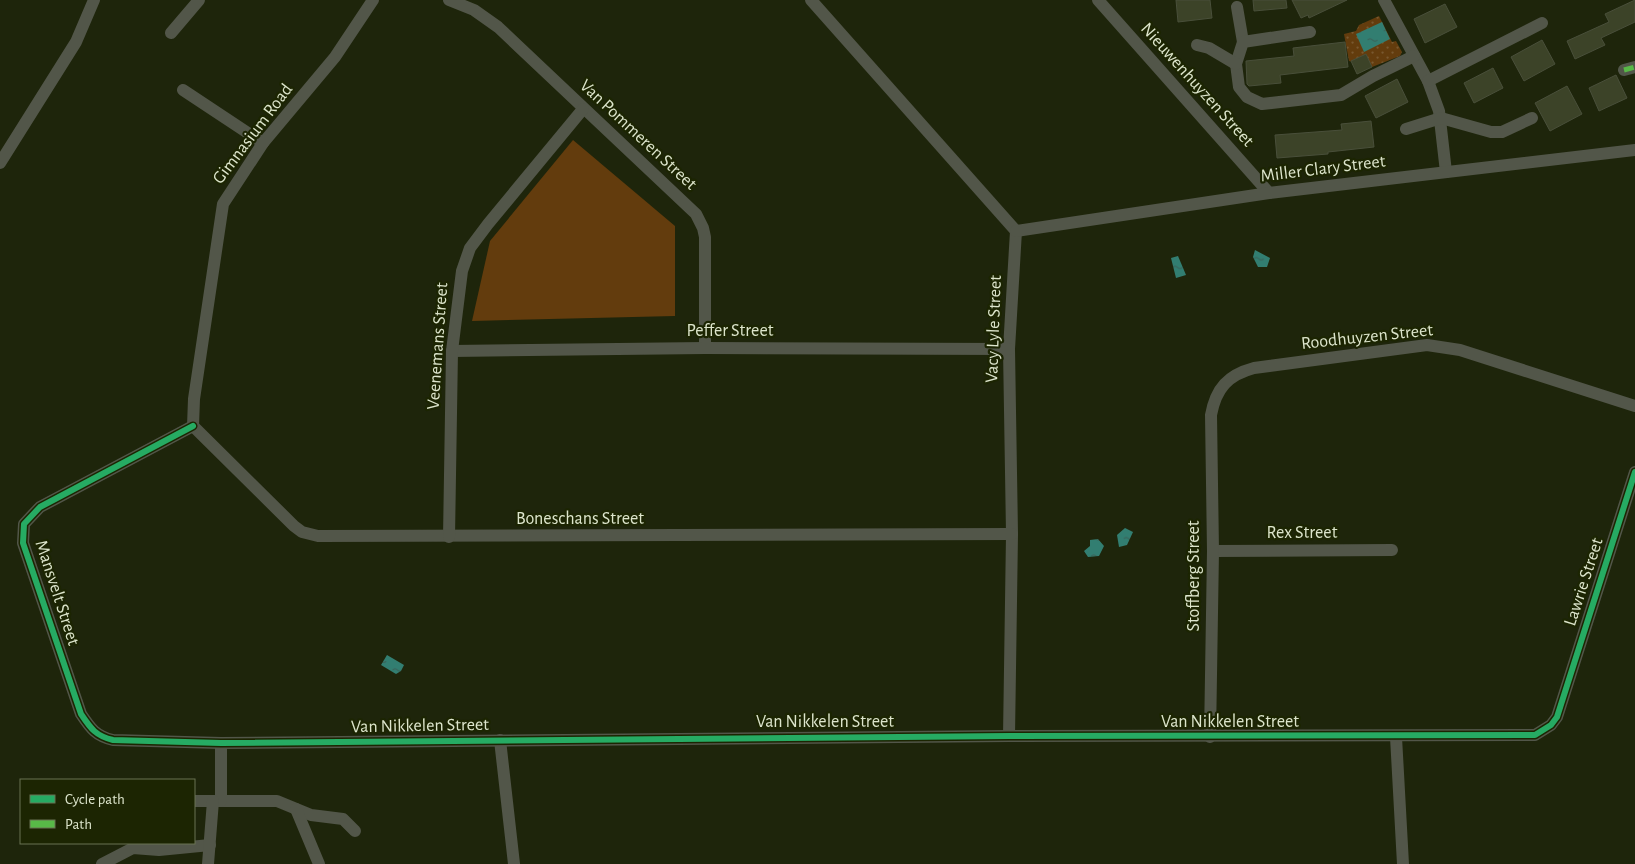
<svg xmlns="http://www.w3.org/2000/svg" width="1635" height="864" viewBox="0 0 1635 864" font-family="'Alegreya Sans',sans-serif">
  <defs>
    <pattern id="grass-dots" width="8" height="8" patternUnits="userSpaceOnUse" patternTransform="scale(1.25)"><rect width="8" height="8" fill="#633c0d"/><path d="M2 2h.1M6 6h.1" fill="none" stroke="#79582f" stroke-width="1.8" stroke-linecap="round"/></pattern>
    <pattern id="water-ripples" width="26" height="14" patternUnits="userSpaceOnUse" patternTransform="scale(1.25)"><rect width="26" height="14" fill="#327e71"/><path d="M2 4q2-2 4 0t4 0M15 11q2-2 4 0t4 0" fill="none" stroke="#39645a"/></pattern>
  </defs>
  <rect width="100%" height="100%" fill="#1e250b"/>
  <path fill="url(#grass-dots)" d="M1379,16L1392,42L1396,41L1402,52L1400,56L1372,67L1349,61L1344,34L1356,31L1359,25Z"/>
  <path fill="#633c0d" d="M573,140L675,226V316L472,321L490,241Z"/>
  <g fill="url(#water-ripples)">
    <path d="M1382,22L1390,39L1364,52L1356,34Z"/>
    <path d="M1255,250L1270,258L1267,267H1258L1253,257Z"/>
    <path d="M1178,256L1186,275L1176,278L1171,258Z"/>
    <path d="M1125,528L1133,532L1127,545L1119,547L1117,535Z"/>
    <path d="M1098,539L1104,546L1099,556L1088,557L1084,551L1090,546V540Z"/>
    <path d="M387,655L404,665L401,671L396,674L381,665Z"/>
  </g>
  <g fill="#3c4328" stroke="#494f3a">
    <path d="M1176,0H1210L1212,18L1178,22Z"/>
    <path d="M1253,0H1286L1287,8L1254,11Z"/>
    <path d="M1292,0H1347L1309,18L1308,15L1301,18Z"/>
    <path d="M1635,0V22L1601,38L1605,45L1575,59L1567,41L1609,22L1605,14Z"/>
    <path d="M1445,4L1457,27L1425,43L1414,19Z"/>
    <path d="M1542,40L1555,64L1524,81L1511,57Z"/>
    <path d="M1345,42L1348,67L1280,75L1281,83L1249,86L1247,84L1246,61L1294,56L1293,48Z"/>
    <path d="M1366,54L1372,67L1357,74L1351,61Z"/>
    <path d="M1493,68L1503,88L1474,103L1464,83Z"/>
    <path d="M1616,75L1627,98L1599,111L1589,88Z"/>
    <path d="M1397,79L1408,102L1376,118L1365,96Z"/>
    <path d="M1567,86L1582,114L1550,131L1535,103Z"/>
    <path d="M1371,121L1374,147L1328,152V154L1277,158L1275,135L1342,130L1341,124Z"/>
  </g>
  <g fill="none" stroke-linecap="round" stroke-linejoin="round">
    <g stroke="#525649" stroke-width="12">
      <path d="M449,0L474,10L498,27L696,214L703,228L705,237V348"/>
      <path d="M811,0L1016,231L1009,349L1012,534L1009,736"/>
      <path d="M1098,0L1269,193"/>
      <path d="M1384,0L1428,81L1439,111L1446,172"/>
      <path d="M1237,7L1243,42"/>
      <path d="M1310,32L1243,42L1236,64L1239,87L1247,97L1262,104L1341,95L1373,76L1414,56"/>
      <path d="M171,33L199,0"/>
      <path d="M1197,45L1209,48L1236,64"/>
      <path d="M1624,70L1635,67"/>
      <path d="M1428,81L1542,23"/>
      <path d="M183,90L263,143"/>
      <path d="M1406,129L1441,118L1491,132H1502L1532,118"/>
      <path d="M0,163L76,42L94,0"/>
      <path d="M1016,231L1269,193L1635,150"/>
      <path d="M452,351L705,348L1009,349"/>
      <path d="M193,426L40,507L24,524L23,543L81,714C91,729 96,736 113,740L221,743L1009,736L1535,735L1551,725L1557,717L1635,472"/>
      <path d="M193,426L294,526L302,532L318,536L1012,534"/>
      <path d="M193,426L194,399L223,204L263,143L335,57L373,0"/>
      <path d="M449,537L452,351L462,271L470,248L488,224L583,109"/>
      <path d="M1213,551L1392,550"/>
      <path d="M1210,737L1213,551L1211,415C1216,388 1228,375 1254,368L1427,345L1460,350L1635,406"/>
      <path d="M1396,737L1403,864"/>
      <path d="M500,740L514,864"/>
      <path d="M194,801H277L311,815L343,819L355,831"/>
      <path d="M221,801V743"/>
      <path d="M296,809L319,864"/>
      <path d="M102,864L133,848L159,850L210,845"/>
      <path d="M208,864L213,801"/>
    </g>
    <path stroke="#58b947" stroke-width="5" stroke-dasharray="10 5" stroke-linecap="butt" d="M1624,70L1635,67"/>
    <g stroke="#1c2502" stroke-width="9">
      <path id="cycleway" d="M193,426L40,507L24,524L23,543L81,714C91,729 96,736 113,740L221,743L1009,736L1535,735L1551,725L1557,717L1635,472"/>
    </g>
    <use href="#cycleway" stroke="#26ab63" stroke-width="6"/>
  </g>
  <g text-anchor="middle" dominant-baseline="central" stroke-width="4.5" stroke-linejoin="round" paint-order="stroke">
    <g font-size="18" fill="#dde5cc" stroke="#1c2502">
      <text transform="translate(1197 85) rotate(48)">Nieuwenhuyzen Street</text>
      <text transform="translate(253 134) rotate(-53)">Gimnasium Road</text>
      <text transform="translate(638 135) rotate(43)">Van Pommeren Street</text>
      <text transform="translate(1323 169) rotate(-7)">Miller Clary Street</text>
      <text transform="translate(994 329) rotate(-88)">Vacy Lyle Street</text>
      <text x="730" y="331">Peffer Street</text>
      <text transform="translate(1367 337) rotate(-6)">Roodhuyzen Street</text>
      <text transform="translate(438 346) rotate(-86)">Veenemans Street</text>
      <text x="580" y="519">Boneschans Street</text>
      <text x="1302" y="533">Rex Street</text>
      <text transform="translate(1194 576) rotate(-90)">Stoffberg Street</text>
      <text transform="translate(1584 582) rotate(-72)">Lawrie Street</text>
      <text transform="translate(57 593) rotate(72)">Mansvelt Street</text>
      <text x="825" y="722">Van Nikkelen Street</text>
      <text x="1230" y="722">Van Nikkelen Street</text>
      <text transform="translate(420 726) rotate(-1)">Van Nikkelen Street</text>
    </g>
  </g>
  <rect x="20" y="779" width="175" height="65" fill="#1c2502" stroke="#697253"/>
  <rect x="30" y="795" width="25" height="8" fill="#26ab63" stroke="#697253"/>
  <text x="65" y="804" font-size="15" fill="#dde5cc">Cycle path</text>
  <rect x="30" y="820" width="25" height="8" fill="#58b947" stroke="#697253"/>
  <text x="65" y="829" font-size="15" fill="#dde5cc">Path</text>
</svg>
